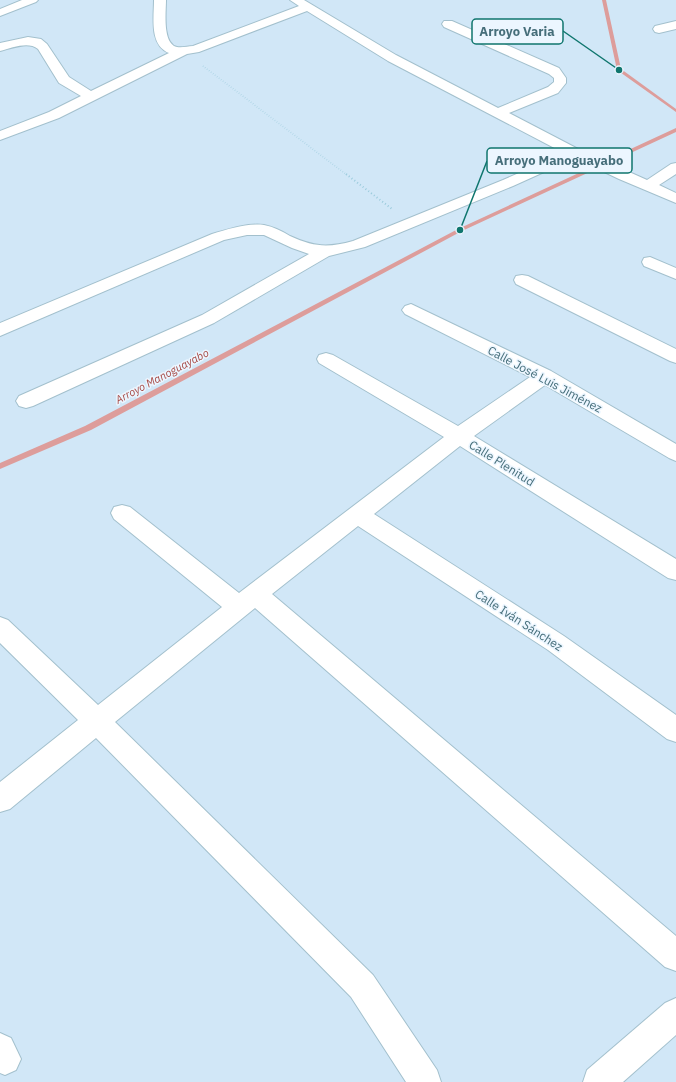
<svg xmlns="http://www.w3.org/2000/svg" width="676" height="1082" viewBox="0 0 676 1082" font-family="'IBM Plex Sans',sans-serif">
  <rect width="100%" height="100%" fill="#e3f1fe"/>
  <rect fill="#d1e7f7" x="0" y="0" width="676" height="1082"/>
  <g fill="none" stroke-linecap="round" stroke-linejoin="round">
    <g fill="#dd9d9b" fill-rule="evenodd">
      <path d="M602,0H606L621,69L676,109V112L617,70Z"/>
      <path d="M676,128V132L462,231L91,430L0,469V463L85,426L458,229Z"/>
    </g>
    <g stroke="#a3c0cd" stroke-width="2">
      <g id="minor">
        <path d="M22,0H38L36,2L0,16V9Z"/>
        <path d="M154,0H166C166,11 162,44 177,47C182,48 188,46 193,46L299,6L290,0H304L396,55L498,108L548,87L554,82V78L549,74L444,27L442,24L444,21H452L559,68L566,78V83L558,93L509,113L580,150L647,180L671,164L676,163V174L659,185L676,193V203L619,179L575,158L513,186L365,247L329,256L214,323L33,406L26,408L19,406L16,401L19,396L202,315L309,254L292,248L264,235H247L224,240L0,336V323L212,234C229,229 247,223 264,225C274,227 282,231 290,236C314,247 328,248 353,241L503,180L564,153L388,61L307,11L199,52L187,54L59,118L0,140V131L49,112L81,96L59,83L38,49C28,41 12,48 0,51V43L28,37L41,39L47,44L69,77L91,91L169,53C149,45 154,17 154,0Z"/>
        <path d="M676,21V29L659,33L655,32L653,29L655,26Z"/>
        <path d="M650,257L676,268V279L644,266L642,262L644,258Z"/>
        <path d="M522,275L528,276L676,349V363L670,361L516,284L514,280L516,276Z"/>
        <path d="M411,304L551,371L676,444V461L669,458L545,385L474,436L676,559V580L668,578L460,446L374,514L564,636L676,715V742L667,739L548,650L358,526L272,594L676,936V971L665,967L255,608L115,722L373,975L437,1070L441,1082H406L351,997L96,738L10,809L0,812V782L78,720L0,643V617L8,620L98,705L222,607L114,519L111,513L114,507L122,505L130,507L239,593L444,437L319,363L317,359L319,355L326,353L333,355L458,426L530,377L405,314L402,310L405,306Z"/>
        <path d="M676,998V1035L623,1082H583L587,1070L665,1003Z"/>
        <path d="M0,1033L11,1038L21,1059L16,1070L5,1075L0,1073Z"/>
      </g>
    </g>
    <path stroke="#9bcbdc" stroke-width="1.5" stroke-dasharray="0.5 2" stroke-linecap="butt" d="M203,66L347,175"/>
    <path stroke="#9bcbdc" stroke-width="2" stroke-dasharray="1 2.5" stroke-linecap="butt" d="M346,174L392,209"/>
    <use href="#minor" fill="#fff" fill-rule="evenodd"/>
  </g>
  <g text-anchor="middle" dominant-baseline="central" stroke-width="3" stroke-linejoin="round" paint-order="stroke">
    <g font-size="11" font-style="italic" fill="#a64945" stroke="#ecf6ff">
      <text transform="translate(162 376) rotate(-28)">Arroyo Manoguayabo</text>
    </g>
    <g font-size="12" fill="#466e7a" stroke="#ecf6ff">
      <text transform="translate(545 379) rotate(28)">Calle José Luis Jiménez</text>
      <text transform="translate(502 463) rotate(32)">Calle Plenitud</text>
      <text transform="translate(519 620) rotate(33)">Calle Iván Sánchez</text>
    </g>
  </g>
  <path fill="none" stroke="#0f766e" stroke-width="1.5" d="M619 70L563 31M460 230L487 161"/>
  <g fill="#0f766e" stroke="#ecf6ff" stroke-width="1.5">
    <circle cx="619" cy="70" r="4"/>
    <circle cx="460" cy="230" r="4"/>
  </g>
  <g fill="#ecf6ff" stroke="#0f766e" stroke-width="1.5">
    <rect x="472" y="19" width="91" height="25" rx="4"/>
    <rect x="487" y="148" width="145" height="25" rx="4"/>
  </g>
  <g font-size="13" text-anchor="middle" font-weight="bold" fill="#466e7a">
    <text x="517" y="36">Arroyo Varia</text>
    <text x="559" y="165">Arroyo Manoguayabo</text>
  </g>
</svg>
